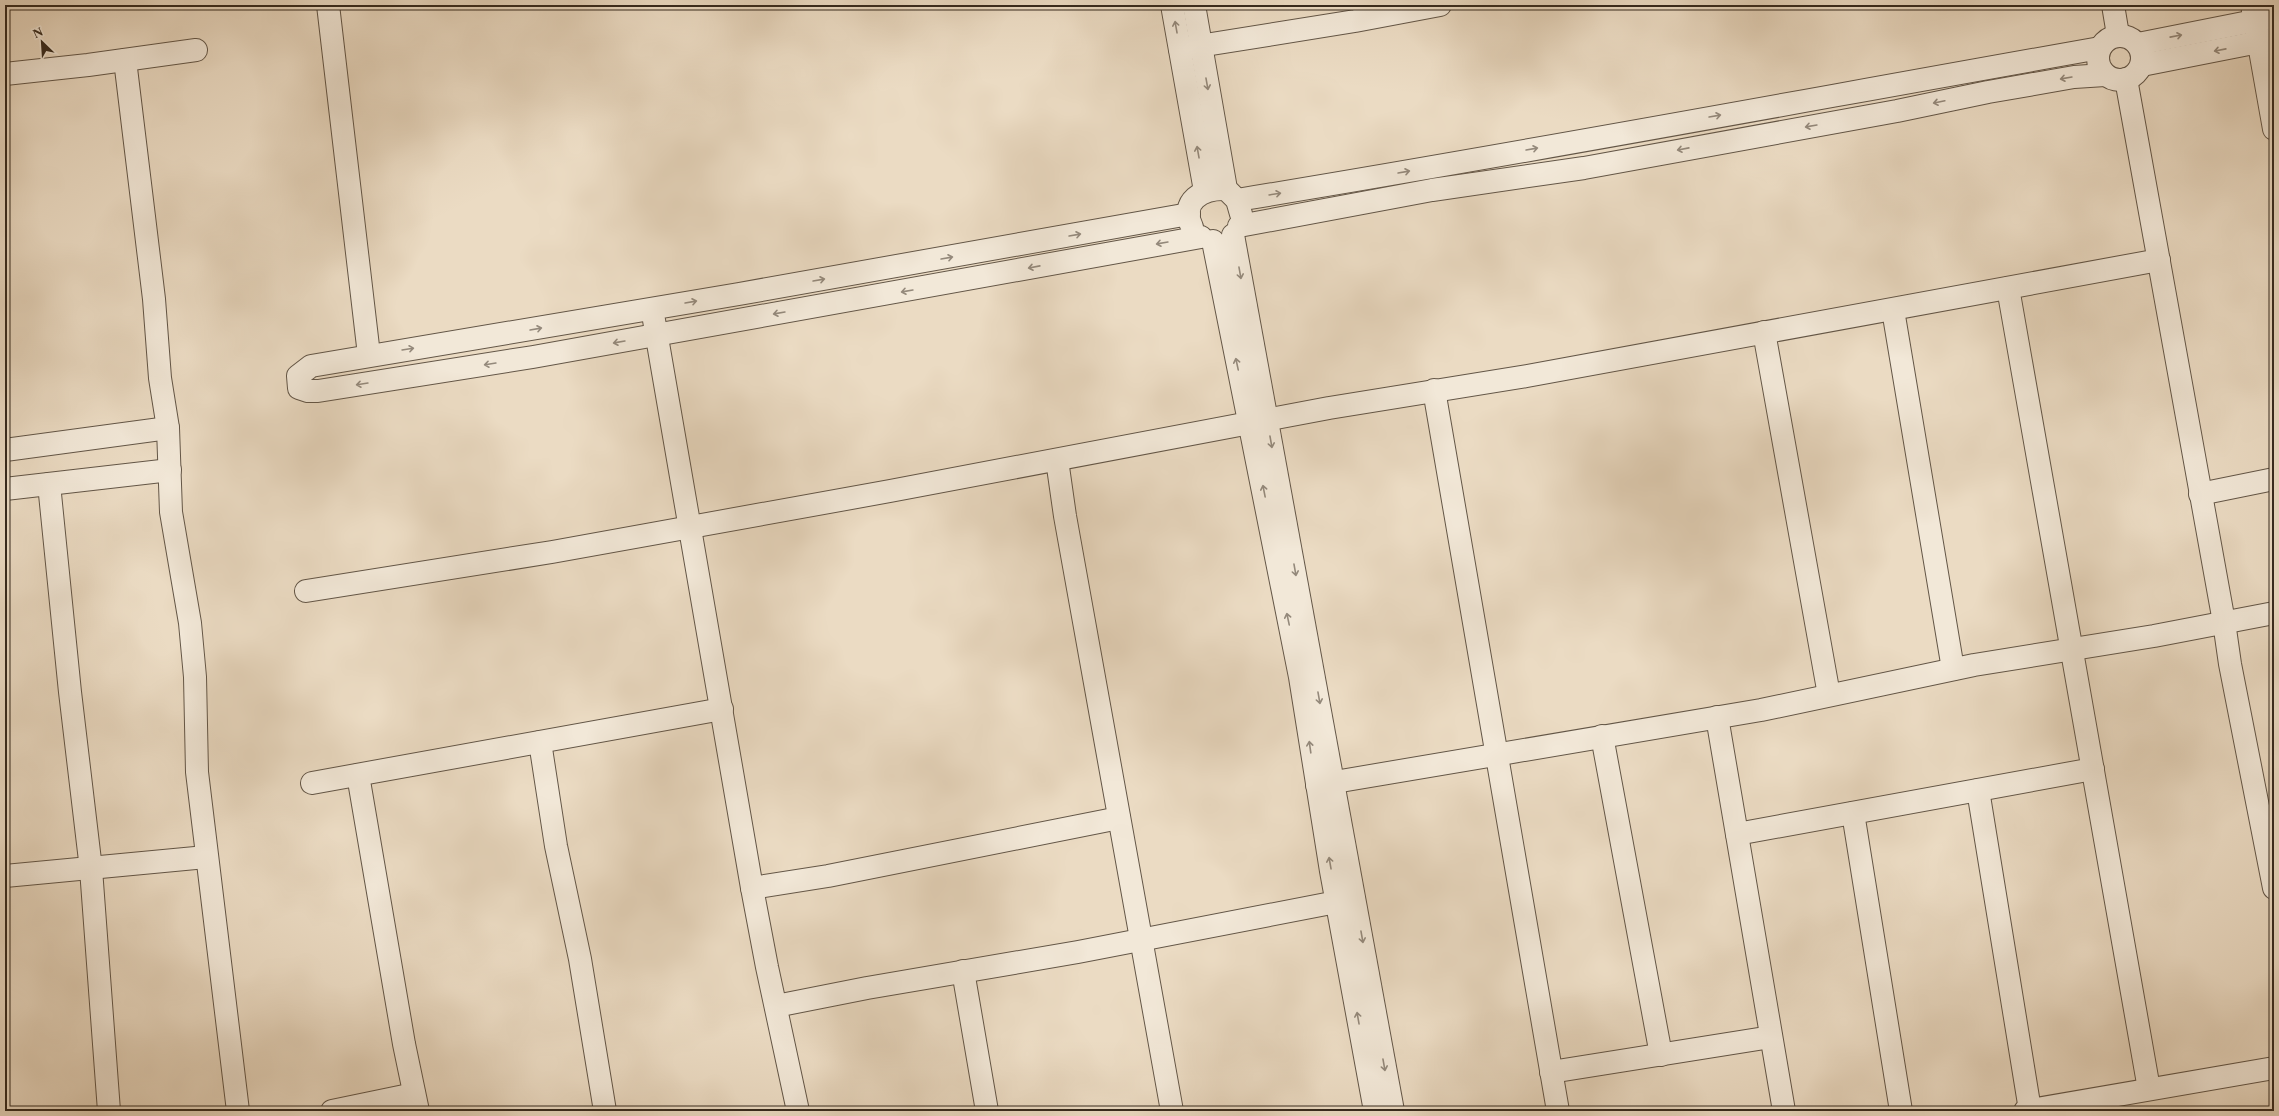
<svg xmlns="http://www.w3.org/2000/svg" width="2279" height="1116" viewBox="0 0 2279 1116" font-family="'Libre Caslon Text',serif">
  <rect width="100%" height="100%" fill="#ebdbc3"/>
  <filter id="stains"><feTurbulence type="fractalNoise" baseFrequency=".005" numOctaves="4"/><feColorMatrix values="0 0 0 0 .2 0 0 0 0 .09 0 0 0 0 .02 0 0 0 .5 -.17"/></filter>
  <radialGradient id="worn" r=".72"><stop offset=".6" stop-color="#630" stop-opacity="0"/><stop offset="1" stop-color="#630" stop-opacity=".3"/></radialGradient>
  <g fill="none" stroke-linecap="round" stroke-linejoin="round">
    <g stroke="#635647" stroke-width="24">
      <g id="minor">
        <path d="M328,5L369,355"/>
        <path d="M1172,5L1205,191"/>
        <path d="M1194,5L1226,189L1237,200L1241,214"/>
        <path d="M2113,5L2118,35"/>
        <path d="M2252,5L2274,129"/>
        <circle cx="2120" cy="58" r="22"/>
        <path d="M2138,44L2274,17"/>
        <path d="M1180,49L1355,21L1440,5"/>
        <path d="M125,60L154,299L160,378L168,428L171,512L190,623L195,677L197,772L238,1111"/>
        <path d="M2142,65L2274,39"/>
        <path d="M5,74L88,65L196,50"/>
        <path d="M2126,79L2224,622L2230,664L2274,888"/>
        <path d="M1237,200C1525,153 1812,99 2100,48"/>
        <path d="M1189,214L739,294L311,366L298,376L299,388L308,391H318L533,357L1201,237"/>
        <path d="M1239,226L1432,190L1584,168L1897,111L1988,92L2074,77L2105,75"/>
        <path d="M1192,227C1179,201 1203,188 1226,189"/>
        <path d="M1233,235L1393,1111"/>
        <path d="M1213,241L1300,677L1331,871L1375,1111"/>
        <path d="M2008,288L2149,1089"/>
        <path d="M1893,310L1953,669"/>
        <path d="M654,320L752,888L767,967L798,1111"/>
        <path d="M1764,332L1829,695"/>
        <path d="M1434,390L1558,1111"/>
        <path d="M5,450L168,428"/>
        <path d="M1057,460L1065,516L1172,1111"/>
        <path d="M49,484L70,692L91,869L109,1111"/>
        <path d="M5,489L170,470"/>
        <path d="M2200,494L2274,479"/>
        <path d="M306,591L552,552L890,491L1329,408L1527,376L2159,260"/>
        <path d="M1717,717L1784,1111"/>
        <path d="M1602,736L1661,1055"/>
        <path d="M540,742L556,846L580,959L605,1111"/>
        <path d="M358,775L404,1044L418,1111"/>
        <path d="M312,783L722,709"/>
        <path d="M1317,785L1761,710L1974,665L2154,636L2274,613"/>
        <path d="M1978,790L2030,1110"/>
        <path d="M1853,813L1901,1111"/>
        <path d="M1737,834L2093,769"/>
        <path d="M5,876L206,857"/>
        <path d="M752,888L828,876L1119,818"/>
        <path d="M963,971L987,1111"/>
        <path d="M776,1006L867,988L1078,952L1352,899"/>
        <path d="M1551,1072L1771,1037"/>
        <path d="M332,1111L414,1094"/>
        <path d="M2025,1111L2274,1068"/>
      </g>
    </g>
    <use href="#minor" stroke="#f2e8d8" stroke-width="22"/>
  </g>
  <defs><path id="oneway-shaft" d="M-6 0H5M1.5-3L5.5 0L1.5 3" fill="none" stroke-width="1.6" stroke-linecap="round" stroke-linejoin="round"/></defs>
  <g stroke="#94897b">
    <use href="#oneway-shaft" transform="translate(1176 27) rotate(-100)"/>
    <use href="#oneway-shaft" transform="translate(2176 36) rotate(-11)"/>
    <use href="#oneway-shaft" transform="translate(2220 50) rotate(169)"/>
    <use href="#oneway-shaft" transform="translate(2066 78) rotate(170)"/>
    <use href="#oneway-shaft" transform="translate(1207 84) rotate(80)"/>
    <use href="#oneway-shaft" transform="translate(1939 102) rotate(168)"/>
    <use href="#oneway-shaft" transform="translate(1715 116) rotate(-10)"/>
    <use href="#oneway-shaft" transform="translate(1811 126) rotate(170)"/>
    <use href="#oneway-shaft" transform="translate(1532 149) rotate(-10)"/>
    <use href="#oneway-shaft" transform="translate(1683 149) rotate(169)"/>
    <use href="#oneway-shaft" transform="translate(1198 152) rotate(-100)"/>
    <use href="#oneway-shaft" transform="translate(1404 172) rotate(-10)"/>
    <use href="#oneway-shaft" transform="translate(1275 194) rotate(-9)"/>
    <use href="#oneway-shaft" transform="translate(1075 235) rotate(-10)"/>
    <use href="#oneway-shaft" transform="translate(1162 243) rotate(170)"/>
    <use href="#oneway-shaft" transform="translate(947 258) rotate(-10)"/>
    <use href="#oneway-shaft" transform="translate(1034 267) rotate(169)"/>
    <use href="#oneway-shaft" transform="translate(1240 273) rotate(80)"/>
    <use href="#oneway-shaft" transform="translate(819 280) rotate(-10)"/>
    <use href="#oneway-shaft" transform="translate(907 291) rotate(170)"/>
    <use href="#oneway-shaft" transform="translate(691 302) rotate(-10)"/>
    <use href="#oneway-shaft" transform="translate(779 313) rotate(170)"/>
    <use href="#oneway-shaft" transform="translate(536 329) rotate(-10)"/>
    <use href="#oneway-shaft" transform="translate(619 342) rotate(170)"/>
    <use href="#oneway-shaft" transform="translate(408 349) rotate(-9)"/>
    <use href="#oneway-shaft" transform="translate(490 364) rotate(171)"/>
    <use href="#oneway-shaft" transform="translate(1237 364) rotate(-102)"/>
    <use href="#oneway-shaft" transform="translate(362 384) rotate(171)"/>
    <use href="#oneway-shaft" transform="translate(1271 442) rotate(80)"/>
    <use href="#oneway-shaft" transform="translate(1264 491) rotate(-101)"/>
    <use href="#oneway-shaft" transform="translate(1295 570) rotate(80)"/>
    <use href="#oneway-shaft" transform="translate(1288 619) rotate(-102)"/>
    <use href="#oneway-shaft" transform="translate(1319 698) rotate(80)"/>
    <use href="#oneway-shaft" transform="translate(1310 747) rotate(-98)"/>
    <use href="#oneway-shaft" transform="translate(1330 863) rotate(-100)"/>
    <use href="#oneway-shaft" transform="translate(1362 937) rotate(80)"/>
    <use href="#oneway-shaft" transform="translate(1358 1018) rotate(-100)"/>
    <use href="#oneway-shaft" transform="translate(1384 1065) rotate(80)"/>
  </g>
  <rect width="2279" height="1116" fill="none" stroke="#ebdbc3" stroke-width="20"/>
  <rect x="6" y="6" width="2267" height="1104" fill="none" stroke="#362a1e" stroke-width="2"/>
  <rect x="10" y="10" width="2259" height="1096" fill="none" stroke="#362a1e"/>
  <g transform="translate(42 42) rotate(335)" stroke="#f2e8d8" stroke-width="3" paint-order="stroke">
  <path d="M0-3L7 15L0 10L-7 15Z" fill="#362a1e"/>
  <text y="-6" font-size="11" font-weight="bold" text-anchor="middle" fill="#362a1e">N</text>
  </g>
  <rect width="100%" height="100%" filter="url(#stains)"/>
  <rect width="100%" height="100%" fill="url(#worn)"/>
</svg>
